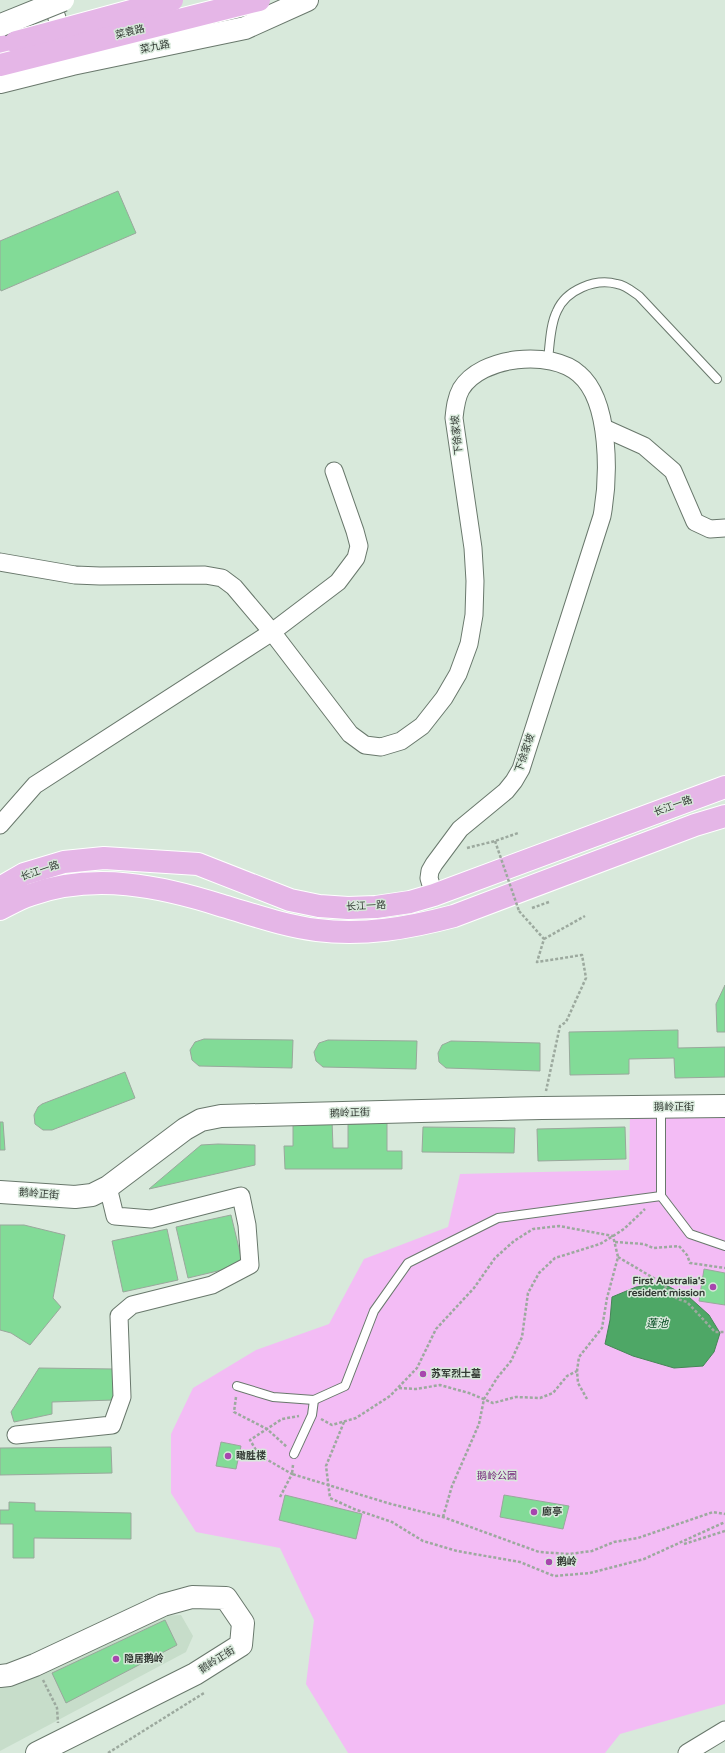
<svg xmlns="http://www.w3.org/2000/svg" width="725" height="1753" viewBox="0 0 725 1753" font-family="'Varela Round','Noto Sans SC',sans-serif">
  <rect width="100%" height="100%" fill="#d8e9db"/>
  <path fill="#c7ddca" d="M181,1615L193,1636L186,1652L0,1751V1683L161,1616Z"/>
  <path fill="#f3bcf5" d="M630,1113L725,1114V1704L620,1734L605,1753H348L306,1684L314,1620L280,1548L196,1532L171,1493V1434L193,1388L256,1350L329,1324L364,1259L448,1227L460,1174L629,1170Z"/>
  <path fill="#4ea766" stroke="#468657" d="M662,1283L689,1297L709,1315L720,1333L714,1352L703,1366L674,1368L633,1356L605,1344L610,1320L612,1297L636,1287Z"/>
  <g fill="#82db97" stroke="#99a89c">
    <path d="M118,191L136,233L1,291L0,288V241Z"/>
    <path d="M725,985V1032H717L716,1004Z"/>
    <path d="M678,1030V1048L725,1047V1077L675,1078L674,1058L629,1059V1074L570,1075L569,1032Z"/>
    <path d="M204,1039L293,1040L292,1068L199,1066L192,1060L190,1050L195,1042Z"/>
    <path d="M328,1040L417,1041L416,1069L323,1067L316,1061L314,1052L319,1043Z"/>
    <path d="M451,1041L540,1043V1071L446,1068L439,1062L438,1053L442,1045Z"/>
    <path d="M125,1072L135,1098L52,1130H43L35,1124L34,1115L38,1107L42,1104Z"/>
    <path d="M293,1120H332L333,1148H348V1124L387,1123V1151H402V1169H285L284,1146H293Z"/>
    <path d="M0,1122H3L5,1150H0Z"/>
    <path d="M423,1127L515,1128L514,1153L422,1152Z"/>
    <path d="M625,1127L626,1159L538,1161L537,1129Z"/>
    <path d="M218,1144L255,1145V1165L149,1189L201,1145Z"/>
    <path d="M231,1215L243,1265L188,1278L176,1227Z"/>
    <path d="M0,1225H24L65,1235L53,1298L61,1307L30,1345L11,1333L0,1330Z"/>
    <path d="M167,1229L178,1280L123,1292L112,1241Z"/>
    <path d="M704,1269L725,1273V1305L699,1301Z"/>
    <path d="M39,1368L115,1369L114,1400L52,1402V1414L14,1422L11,1412Z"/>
    <path d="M221,1442L241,1446L236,1469L216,1466Z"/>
    <path d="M111,1447L112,1473L0,1475V1448Z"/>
    <path d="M285,1495L362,1514L356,1539L279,1520Z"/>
    <path d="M504,1495L569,1506L563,1529L500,1517Z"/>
    <path d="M9,1502L35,1503V1511L131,1513V1539L34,1538V1558H13V1524H0V1510H9Z"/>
    <path d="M165,1620L177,1645L66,1703L52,1673Z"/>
  </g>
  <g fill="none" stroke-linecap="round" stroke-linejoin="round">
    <g stroke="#69786c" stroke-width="10">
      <g id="lane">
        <path d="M548,359C550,344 550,325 557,311C566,290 595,278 617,284C625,285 632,291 639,296L717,379"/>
        <path d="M661,1107V1196L690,1234L725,1246"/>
        <path d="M237,1386L273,1397L314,1400L345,1386L374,1311L408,1263L498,1218L661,1196"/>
        <path d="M294,1454L312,1415L314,1400"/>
      </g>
    </g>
    <g stroke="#69786c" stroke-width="19">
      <g id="street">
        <path d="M51,0L65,42"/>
        <path d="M604,428L644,446L673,471L695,522L710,529L725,528"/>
        <path d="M0,562L75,575L100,576L205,575L222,578L234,587L272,632L350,734L365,745L381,747L401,741L422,726L444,698L458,674L469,644L474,615L475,581L473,548L454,418C455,408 456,398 461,389C481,356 551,349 579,374C611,401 609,478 602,516L521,769L514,781L506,791L460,829L434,864L430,871L429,878L434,895"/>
        <path d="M0,825L35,785L272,632L338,582L356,558L359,546L355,531L334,471"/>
        <path d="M16,1435L112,1425L122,1397L119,1316L132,1305L212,1285L250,1265L247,1225L241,1196L151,1219L115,1216L108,1187"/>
        <path d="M687,1753L725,1730"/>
      </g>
    </g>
    <g stroke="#69786c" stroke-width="24">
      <g id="secondary">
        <path d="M0,82L72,64L245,28L307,0"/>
        <path d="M0,1192L75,1197L92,1195L108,1187L185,1129L201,1120L221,1116L542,1108L725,1106"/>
        <path d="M0,1676L9,1675L35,1665L163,1605L192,1597L226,1598L243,1623L241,1645L195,1674L37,1753"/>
      </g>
    </g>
    <g stroke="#fff" stroke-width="24">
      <g id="primary">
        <path d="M0,46L16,42"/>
        <path d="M0,888L24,874L64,862L104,858L198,864L290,900L319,906L348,908L376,907L410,902L434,895L725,787"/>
        <path d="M0,909C10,904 20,898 30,895C94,872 161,886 223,906C254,915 285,926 317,930C363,936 409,928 454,916L695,825L725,816"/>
      </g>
    </g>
    <g stroke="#9ca99e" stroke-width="2.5" stroke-dasharray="3 2" stroke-linecap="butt">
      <path d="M467,848L495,841L518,833"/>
      <path d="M532,908L549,902"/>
      <path d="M519,911L544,939L537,962L582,955L586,978L566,1022L560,1026L546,1091"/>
      <path d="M544,939L585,916"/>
      <path d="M615,1242L644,1244L653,1248L679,1246L687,1255L690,1263L725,1268"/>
      <path d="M618,1257L662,1283L677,1299L687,1302L715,1332H725"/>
      <path d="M399,1388L416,1389L440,1385L469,1393L493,1403L516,1397L540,1398L553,1393L567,1376L577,1371L578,1383L587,1399"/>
      <path d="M236,1397L234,1412L267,1429L287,1447"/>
      <path d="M321,1419L332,1425L356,1418L390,1396L417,1368L436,1329L474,1288L495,1258L514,1241L533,1229L559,1226L613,1236L618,1257L607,1298L602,1328L579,1357L577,1371"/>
      <path d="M344,1422L326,1466L330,1498L354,1509L392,1522L423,1541L457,1551L520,1562L554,1576L590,1573L644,1559L725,1522"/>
      <path d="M293,1465L292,1474L391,1504L443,1517L539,1552L569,1554L592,1551L614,1542L638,1538L713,1512L725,1514"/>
      <path d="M280,1497L292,1474L259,1455L250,1440L282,1419L299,1416"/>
      <path d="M443,1517L452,1486L479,1424L484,1399L497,1378L511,1361L522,1337L528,1293L539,1273L555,1258L600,1244L613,1236L624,1229L645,1209"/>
      <path d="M684,1544L725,1531"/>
      <path d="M43,1680L57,1708L58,1723"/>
      <path d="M108,1753L204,1693"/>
    </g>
    <use href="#lane" stroke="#fff" stroke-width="8"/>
    <use href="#street" stroke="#fff" stroke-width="17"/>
    <use href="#secondary" stroke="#fff" stroke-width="22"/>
    <use href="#primary" stroke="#e5b6e7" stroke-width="22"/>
    <g stroke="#69786c" stroke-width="24" stroke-linecap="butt">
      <path id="secondary-bridge" d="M1,25L63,0"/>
    </g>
    <g stroke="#fff" stroke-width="24" stroke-linecap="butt">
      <g id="primary-bridge">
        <path d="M16,42L172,0"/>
        <path d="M0,65L259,0"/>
      </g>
    </g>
    <path stroke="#9ca99e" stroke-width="2.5" stroke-dasharray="3 2" stroke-linecap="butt" d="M495,841L519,911"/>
    <use href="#secondary-bridge" stroke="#fff" stroke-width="22"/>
    <use href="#primary-bridge" stroke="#e5b6e7" stroke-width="22"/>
  </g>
  <g fill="#a746ae" stroke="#d8e9db" stroke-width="1.5">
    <circle cx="713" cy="1287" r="4"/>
    <circle cx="423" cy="1374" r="4"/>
    <circle cx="228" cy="1456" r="4"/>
    <circle cx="534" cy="1512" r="4"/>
    <circle cx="549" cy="1562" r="4"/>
    <circle cx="116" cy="1659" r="4"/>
  </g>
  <g text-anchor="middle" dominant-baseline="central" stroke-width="3" stroke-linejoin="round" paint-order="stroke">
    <g font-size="10" fill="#333a34" stroke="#d8e9db">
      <text transform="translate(130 32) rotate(-14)">菜袁路</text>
      <text transform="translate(155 47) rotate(-12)">菜九路</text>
      <text transform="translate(457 435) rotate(-96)">下徐家坡</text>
      <text transform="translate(525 753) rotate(-71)">下徐家坡</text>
      <text transform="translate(673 806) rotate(-20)">长江一路</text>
      <text transform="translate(40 871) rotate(-19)">长江一路</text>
      <text transform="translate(366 906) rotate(-3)">长江一路</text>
      <text x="674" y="1107">鹅岭正街</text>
      <text transform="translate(350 1113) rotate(-2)">鹅岭正街</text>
      <text transform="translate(39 1194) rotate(4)">鹅岭正街</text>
      <text transform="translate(217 1660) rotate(-32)">鹅岭正街</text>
    </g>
    <g font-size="10" font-weight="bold" fill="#333a34" stroke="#d8e9db" text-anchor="start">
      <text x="705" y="1281" text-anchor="end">First Australia's<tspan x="705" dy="12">resident mission</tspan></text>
      <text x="431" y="1374">苏军烈士墓</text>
      <text x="236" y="1456">瞰胜楼</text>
      <text x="542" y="1512">廊亭</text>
      <text x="557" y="1562">鹅岭</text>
      <text x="124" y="1659">隐居鹅岭</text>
    </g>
    <g font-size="10" fill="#711d77" stroke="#d8e9db">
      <text x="497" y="1476">鹅岭公园</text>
    </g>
    <g font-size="11" font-style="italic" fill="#00481d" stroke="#d8e9db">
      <text x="657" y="1323">莲池</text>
    </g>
  </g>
</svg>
